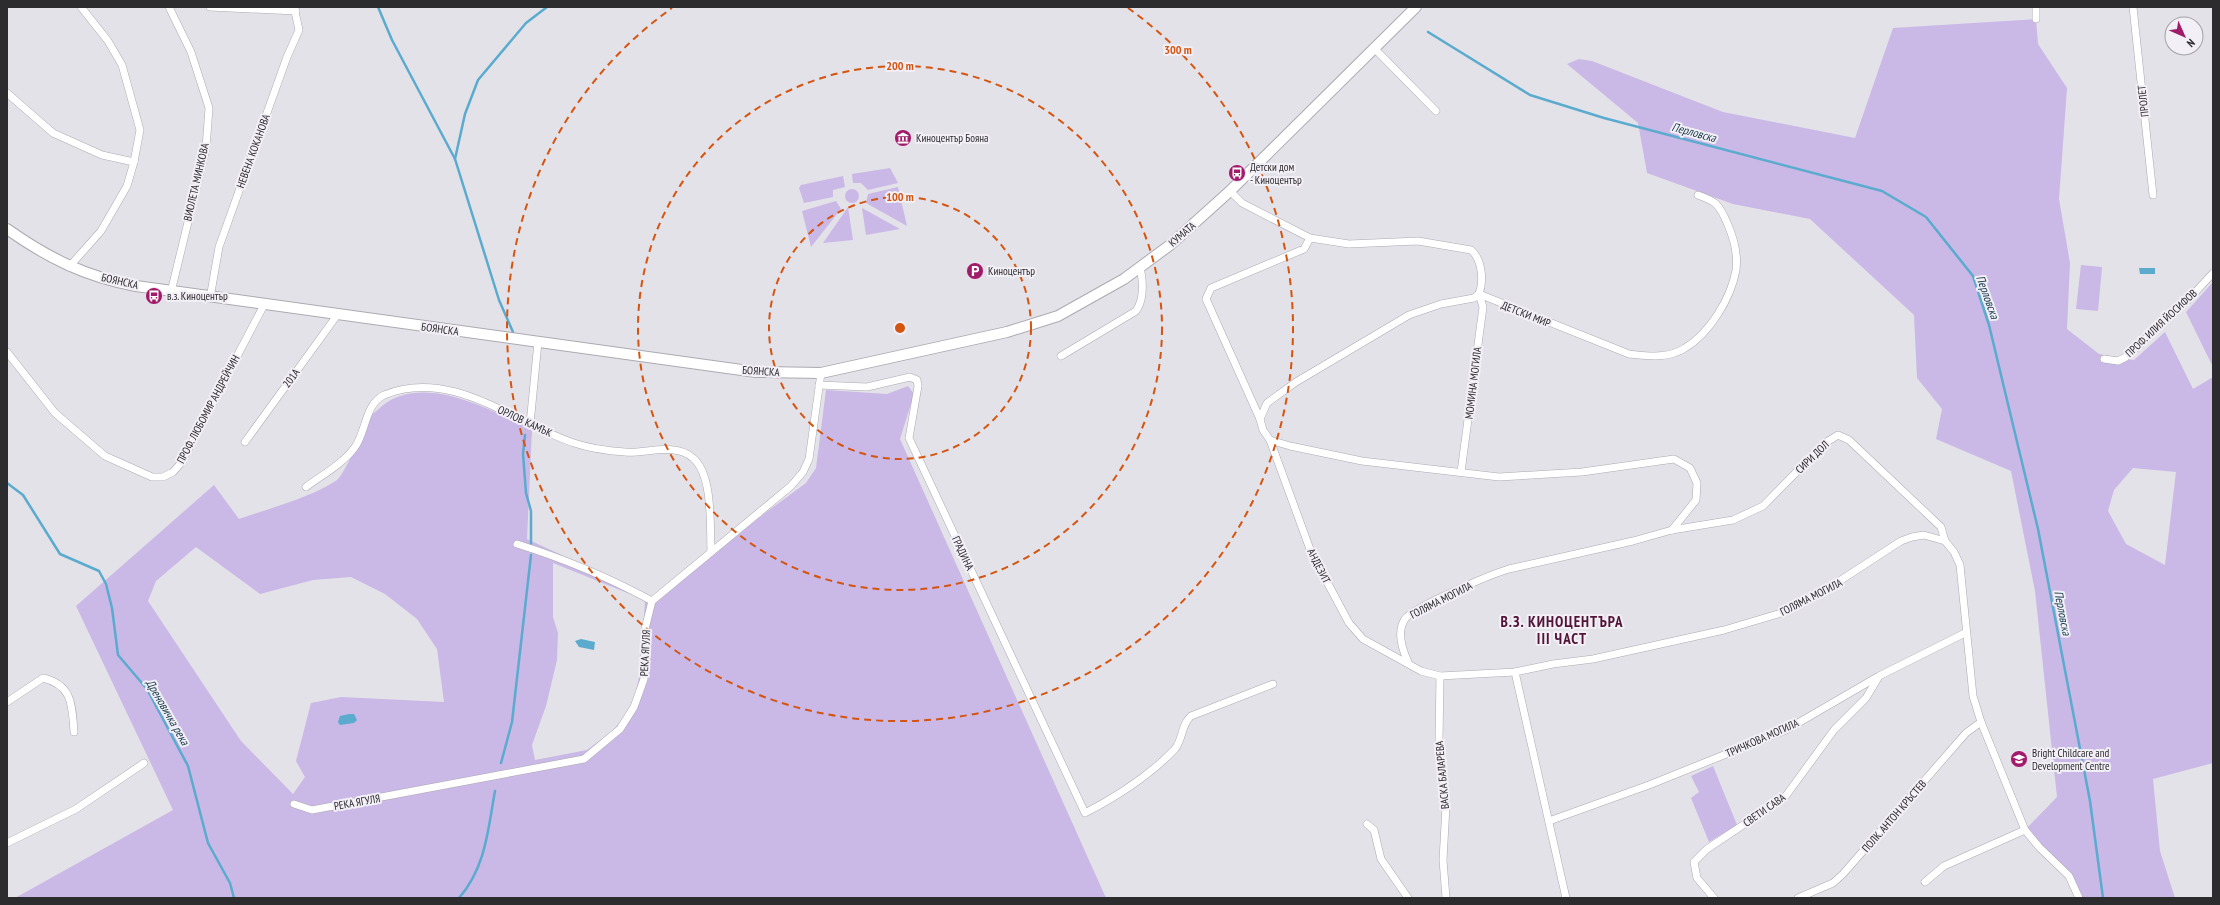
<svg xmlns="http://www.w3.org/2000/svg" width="2220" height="905" viewBox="0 0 2220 905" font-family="'PT Sans Narrow',sans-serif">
  <rect width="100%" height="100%" fill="#e4e2e9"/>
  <g fill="#cab8e6" fill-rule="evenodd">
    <path d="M2036,19L2038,44L2067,88L2059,199L2070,263L2067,329L2099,354L2134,360L2165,332L2193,389L2213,377V763L2153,779L2160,851L2175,898H2079L2077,891L2025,830L2057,797L2035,591L2011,471L1936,439L1942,409L1917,378L1914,315L1810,219L1733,204L1647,173L1638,123L1567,64L1579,59L1592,61L1723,112L1855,138L1893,28ZM2133,468L2176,472L2165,565L2126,544L2108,511L2114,490Z"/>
    <path d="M890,168L898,183L868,190L861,183H853L852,174Z"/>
    <path d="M843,176L845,187L833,190V197L804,203L799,188L801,185Z"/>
    <path d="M898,187L907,226L866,203L868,194Z"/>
    <circle cx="852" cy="196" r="7"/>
    <path d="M836,201L841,209L811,247L802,211Z"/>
    <path d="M848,207L853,240L823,243Z"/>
    <path d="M862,208L900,229L866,235Z"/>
    <path d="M2081,265L2102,267L2098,311L2076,309Z"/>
    <path d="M2213,282V367L2186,312Z"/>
    <path d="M908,386L914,394L900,439L1106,898H15L173,810L76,606L214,485L239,519C268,509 312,497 337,480C344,475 366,426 371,416C374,412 379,409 382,406C423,372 492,410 532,430L527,539L657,599L738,533L806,483L816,468L826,390L887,394ZM196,547L260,594L313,580L351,577L385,594L417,619L437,649L444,702L341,697L311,703L296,761L305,777L293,794L241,741L148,601L156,581ZM553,563L645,600L641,669L633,703L624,718L611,732L587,750L535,760L532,745L546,706L557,660L558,633L553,617Z"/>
    <path d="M1713,766L1737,825L1709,842L1691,798L1699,792L1691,776Z"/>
  </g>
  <g fill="#5babcf">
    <path d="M2139,268H2155V274H2140Z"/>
    <path d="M581,639L595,642L594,650L579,647L575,641Z"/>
    <path d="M349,714H354L357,720L354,723L340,725L338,722L340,716Z"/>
  </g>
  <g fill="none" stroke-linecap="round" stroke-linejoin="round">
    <g stroke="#5babcf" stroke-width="2.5">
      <path d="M378,7L392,40L455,159L499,300L513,332"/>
      <path d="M1428,32L1530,95L1604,118L1882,191L1926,217L1973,276L1989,325L2038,529L2090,801L2103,898"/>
      <path d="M455,159L465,114L478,80L526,23L547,7"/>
      <path d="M525,435L523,454L526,493L531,511V544"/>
      <path d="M7,483L23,495L60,554L99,571L106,584L112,608L118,655L147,689L188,766L208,843L230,883L234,898"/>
      <path d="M501,763L512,722L531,555"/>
      <path d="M459,898C486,867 488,829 495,791"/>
    </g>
    <g stroke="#acaab1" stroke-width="8">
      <g id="street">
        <path d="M169,7L191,52L209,108L206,148L171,292"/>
        <path d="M210,7L296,11"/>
        <path d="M2036,7V19"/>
        <path d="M2133,7L2153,195"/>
        <path d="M1374,48L1436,111"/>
        <path d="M7,93L53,133L102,155L134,162"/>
        <path d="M1230,191L1242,203L1310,238L1349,244L1418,241L1471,250C1482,259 1484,281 1479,294"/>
        <path d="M1310,238L1304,249L1211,288L1206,299L1260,419L1263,430L1270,440L1290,446L1362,461L1499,477L1582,472L1674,459L1690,468L1697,483L1696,500L1672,530"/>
        <path d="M69,267L101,231L127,186L134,162L140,130L122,65L108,41L81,7"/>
        <path d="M1479,294L1629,354C1648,356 1668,359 1685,348C1710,333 1731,298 1736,270C1738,255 1734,239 1728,225C1725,218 1722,210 1716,204C1712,200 1703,197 1698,195"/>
        <path d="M210,298L219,247L287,57L299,30L294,7"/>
        <path d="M7,352L55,413L105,456L152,477H163L173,472L181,463L265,303"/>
        <path d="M1061,356L1136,311C1145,298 1143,281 1140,267"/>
        <path d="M2104,359L2118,361L2126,357L2190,298L2213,273"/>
        <path d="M819,385L867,387L910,377L917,380L918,386L909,438L1085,813C1118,796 1150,775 1175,749C1183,739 1181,725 1191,716L1273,684"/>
        <path d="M1260,419L1267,403L1296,382L1409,315L1441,304L1474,298L1479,294"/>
        <path d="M530,424L538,342"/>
        <path d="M1270,440L1311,552L1349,623L1363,639L1421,671L1440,676L1515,672L1553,664L1593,659L1724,630L1781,613L1821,593L1901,541L1912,537L1924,535L1945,541L1954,552L1960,565L1973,696L1981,722L2025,830L2039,847L2069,876L2079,898"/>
        <path d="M245,442L338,314"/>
        <path d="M1461,472L1483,307L1479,294"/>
        <path d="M306,487C322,475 344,463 355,447C366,432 365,404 384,395C451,367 514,423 574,443C589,448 609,451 625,452C645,454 675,442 693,458C713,475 710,525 711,551"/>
        <path d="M517,544C565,559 608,577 652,601"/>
        <path d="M1408,662C1402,649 1396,632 1405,619C1413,607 1492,574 1509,569L1633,541L1672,530L1733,520L1763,506L1825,443L1838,435L1849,440L1941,527L1945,541"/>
        <path d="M1515,672L1566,898"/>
        <path d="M1440,676L1439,741L1446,806L1443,860L1446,898"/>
        <path d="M7,702L43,678C73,685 72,706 74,732"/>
        <path d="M294,804L312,810L584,759L620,729L634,707L644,679L645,629L652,601L791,486L803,472L809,459L821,373"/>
        <path d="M1549,821L1649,785L1786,730L1879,676L1965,633"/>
        <path d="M1367,824L1374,830L1381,859L1408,898"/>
        <path d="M7,843L76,809L144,763"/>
        <path d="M1925,882L1944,866L2025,830"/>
        <path d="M1714,898L1697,878L1694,862L1707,849L1785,797L1834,730L1866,698L1878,678"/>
        <path d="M1798,898L1833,883L1843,874L1966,733L1981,722"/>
      </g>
    </g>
    <g stroke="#acaab1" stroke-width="12">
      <path id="secondary" d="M7,229C48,258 86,277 136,286L756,372L821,373L1007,332L1058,316L1124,279L1170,245L1230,191L1416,7"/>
    </g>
    <use href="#street" stroke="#fff" stroke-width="7"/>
    <use href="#secondary" stroke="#fff" stroke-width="10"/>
  </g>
  <g fill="none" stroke="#d5540f" stroke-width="2" stroke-dasharray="7 5">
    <circle cx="900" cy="328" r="131"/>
    <circle cx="900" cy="328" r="262"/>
    <path d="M1128 8A393 393 0 1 1 672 8"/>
  </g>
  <defs>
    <g id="museum-disc" transform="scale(0.9)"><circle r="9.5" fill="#a01c6b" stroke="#f2eff6"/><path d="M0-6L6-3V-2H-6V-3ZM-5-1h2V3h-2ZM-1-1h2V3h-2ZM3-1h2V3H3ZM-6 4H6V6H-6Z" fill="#fff"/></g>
    <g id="bus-disc" transform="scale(0.9)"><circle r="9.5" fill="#a01c6b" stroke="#f2eff6"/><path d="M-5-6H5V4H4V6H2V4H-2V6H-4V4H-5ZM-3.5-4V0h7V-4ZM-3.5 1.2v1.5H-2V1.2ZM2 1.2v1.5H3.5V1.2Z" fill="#fff"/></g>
    <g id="parking-disc" transform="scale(0.9)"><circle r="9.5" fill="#a01c6b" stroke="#f2eff6"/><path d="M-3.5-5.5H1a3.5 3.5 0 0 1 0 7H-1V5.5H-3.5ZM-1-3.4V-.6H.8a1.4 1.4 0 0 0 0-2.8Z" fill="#fff"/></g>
    <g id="school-disc" transform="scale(0.9)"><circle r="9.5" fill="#a01c6b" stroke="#f2eff6"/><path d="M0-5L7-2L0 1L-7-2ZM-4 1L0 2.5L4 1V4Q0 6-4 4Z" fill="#fff"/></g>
  </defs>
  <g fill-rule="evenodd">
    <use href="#museum-disc" x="903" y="138"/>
    <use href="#bus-disc" x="1237" y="173"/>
    <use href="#parking-disc" x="975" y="271"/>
    <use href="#bus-disc" x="154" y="296"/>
    <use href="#school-disc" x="2019" y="759"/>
  </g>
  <g text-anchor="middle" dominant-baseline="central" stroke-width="4" stroke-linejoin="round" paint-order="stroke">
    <g font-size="11" fill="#2c2b2e" stroke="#f2eff6">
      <text transform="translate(2143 101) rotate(-96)">ПРОЛЕТ</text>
      <text transform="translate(253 151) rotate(-70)">НЕВЕНА КОКАНОВА</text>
      <text transform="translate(196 182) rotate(-77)">ВИОЛЕТА МИНКОВА</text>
      <text transform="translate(1182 234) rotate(-41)">КУМАТА</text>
      <text transform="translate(120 281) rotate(13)">БОЯНСКА</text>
      <text transform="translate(1526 314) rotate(22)">ДЕТСКИ МИР</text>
      <text transform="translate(2161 323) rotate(-43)">ПРОФ. ИЛИЯ ЙОСИФОВ</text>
      <text transform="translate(440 329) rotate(8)">БОЯНСКА</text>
      <text transform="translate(761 371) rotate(4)">БОЯНСКА</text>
      <text transform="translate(291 378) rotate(-54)">201А</text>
      <text transform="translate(1473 383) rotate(-83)">МОМИНА МОГИЛА</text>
      <text transform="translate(208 409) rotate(-62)">ПРОФ. ЛЮБОМИР АНДРЕЙЧИН</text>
      <text transform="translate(525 421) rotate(25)">ОРЛОВ КАМЪК</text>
      <text transform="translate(1812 457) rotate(-44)">СИРИ ДОЛ</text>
      <text transform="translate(963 553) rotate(65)">ГРАДИНА</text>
      <text transform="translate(1319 566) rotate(63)">АНДЕЗИТ</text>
      <text transform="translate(1811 597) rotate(-27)">ГОЛЯМА МОГИЛА</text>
      <text transform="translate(1441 600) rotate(-27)">ГОЛЯМА МОГИЛА</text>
      <text transform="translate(645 653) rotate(-87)">РЕКА ЯГУЛЯ</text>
      <text transform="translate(1762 738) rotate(-24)">ТРИЧКОВА МОГИЛА</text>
      <text transform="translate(1442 775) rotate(-95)">ВАСКА БАЛАРЕВА</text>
      <text transform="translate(357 802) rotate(-10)">РЕКА ЯГУЛЯ</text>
      <text transform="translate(1764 810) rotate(-35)">СВЕТИ САВА</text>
      <text transform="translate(1894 816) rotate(-49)">ПОЛК. АНТОН КРЪСТЕВ</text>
    </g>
    <g font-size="11" fill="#2c2b2e" stroke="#f2eff6" text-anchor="start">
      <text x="916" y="138">Киноцентър Бояна</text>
      <text x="1250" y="167">Детски дом<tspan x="1250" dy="13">- Киноцентър</tspan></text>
      <text x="988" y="271">Киноцентър</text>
      <text x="167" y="296">в.з. Киноцентър</text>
      <text x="2032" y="753">Bright Childcare and<tspan x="2032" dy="13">Development Centre</tspan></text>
    </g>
    <g font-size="12" font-style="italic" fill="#143949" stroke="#f2eff6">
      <text transform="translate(1694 132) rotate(15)">Перловска</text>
      <text transform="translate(1988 297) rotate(70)">Перловска</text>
      <text transform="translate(2063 613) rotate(79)">Перловска</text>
      <text transform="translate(168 712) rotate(60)">Дреновичка река</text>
    </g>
    <g font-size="15" font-weight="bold" letter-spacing="1" fill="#511336" stroke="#f2eff6">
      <text x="1562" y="621">В.З. КИНОЦЕНТЪРА<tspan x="1562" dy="17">ІІІ ЧАСТ</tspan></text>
    </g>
  </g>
  <circle cx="900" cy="328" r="6" fill="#d5540f" stroke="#f2eff6" stroke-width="2"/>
  <g font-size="12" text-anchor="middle" font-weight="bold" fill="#d5540f" stroke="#f2eff6" stroke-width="4" stroke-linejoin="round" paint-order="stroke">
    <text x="1178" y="54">300 m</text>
    <text x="900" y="70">200 m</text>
    <text x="900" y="201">100 m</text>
  </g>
  <rect width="2220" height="905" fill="none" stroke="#2c2b2e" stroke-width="16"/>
  <g transform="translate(2184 36) rotate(135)"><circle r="19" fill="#f2eff6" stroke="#a3a1a6"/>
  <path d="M0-3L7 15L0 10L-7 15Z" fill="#a01c6b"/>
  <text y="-6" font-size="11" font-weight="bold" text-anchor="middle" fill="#2c2b2e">N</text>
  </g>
</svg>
